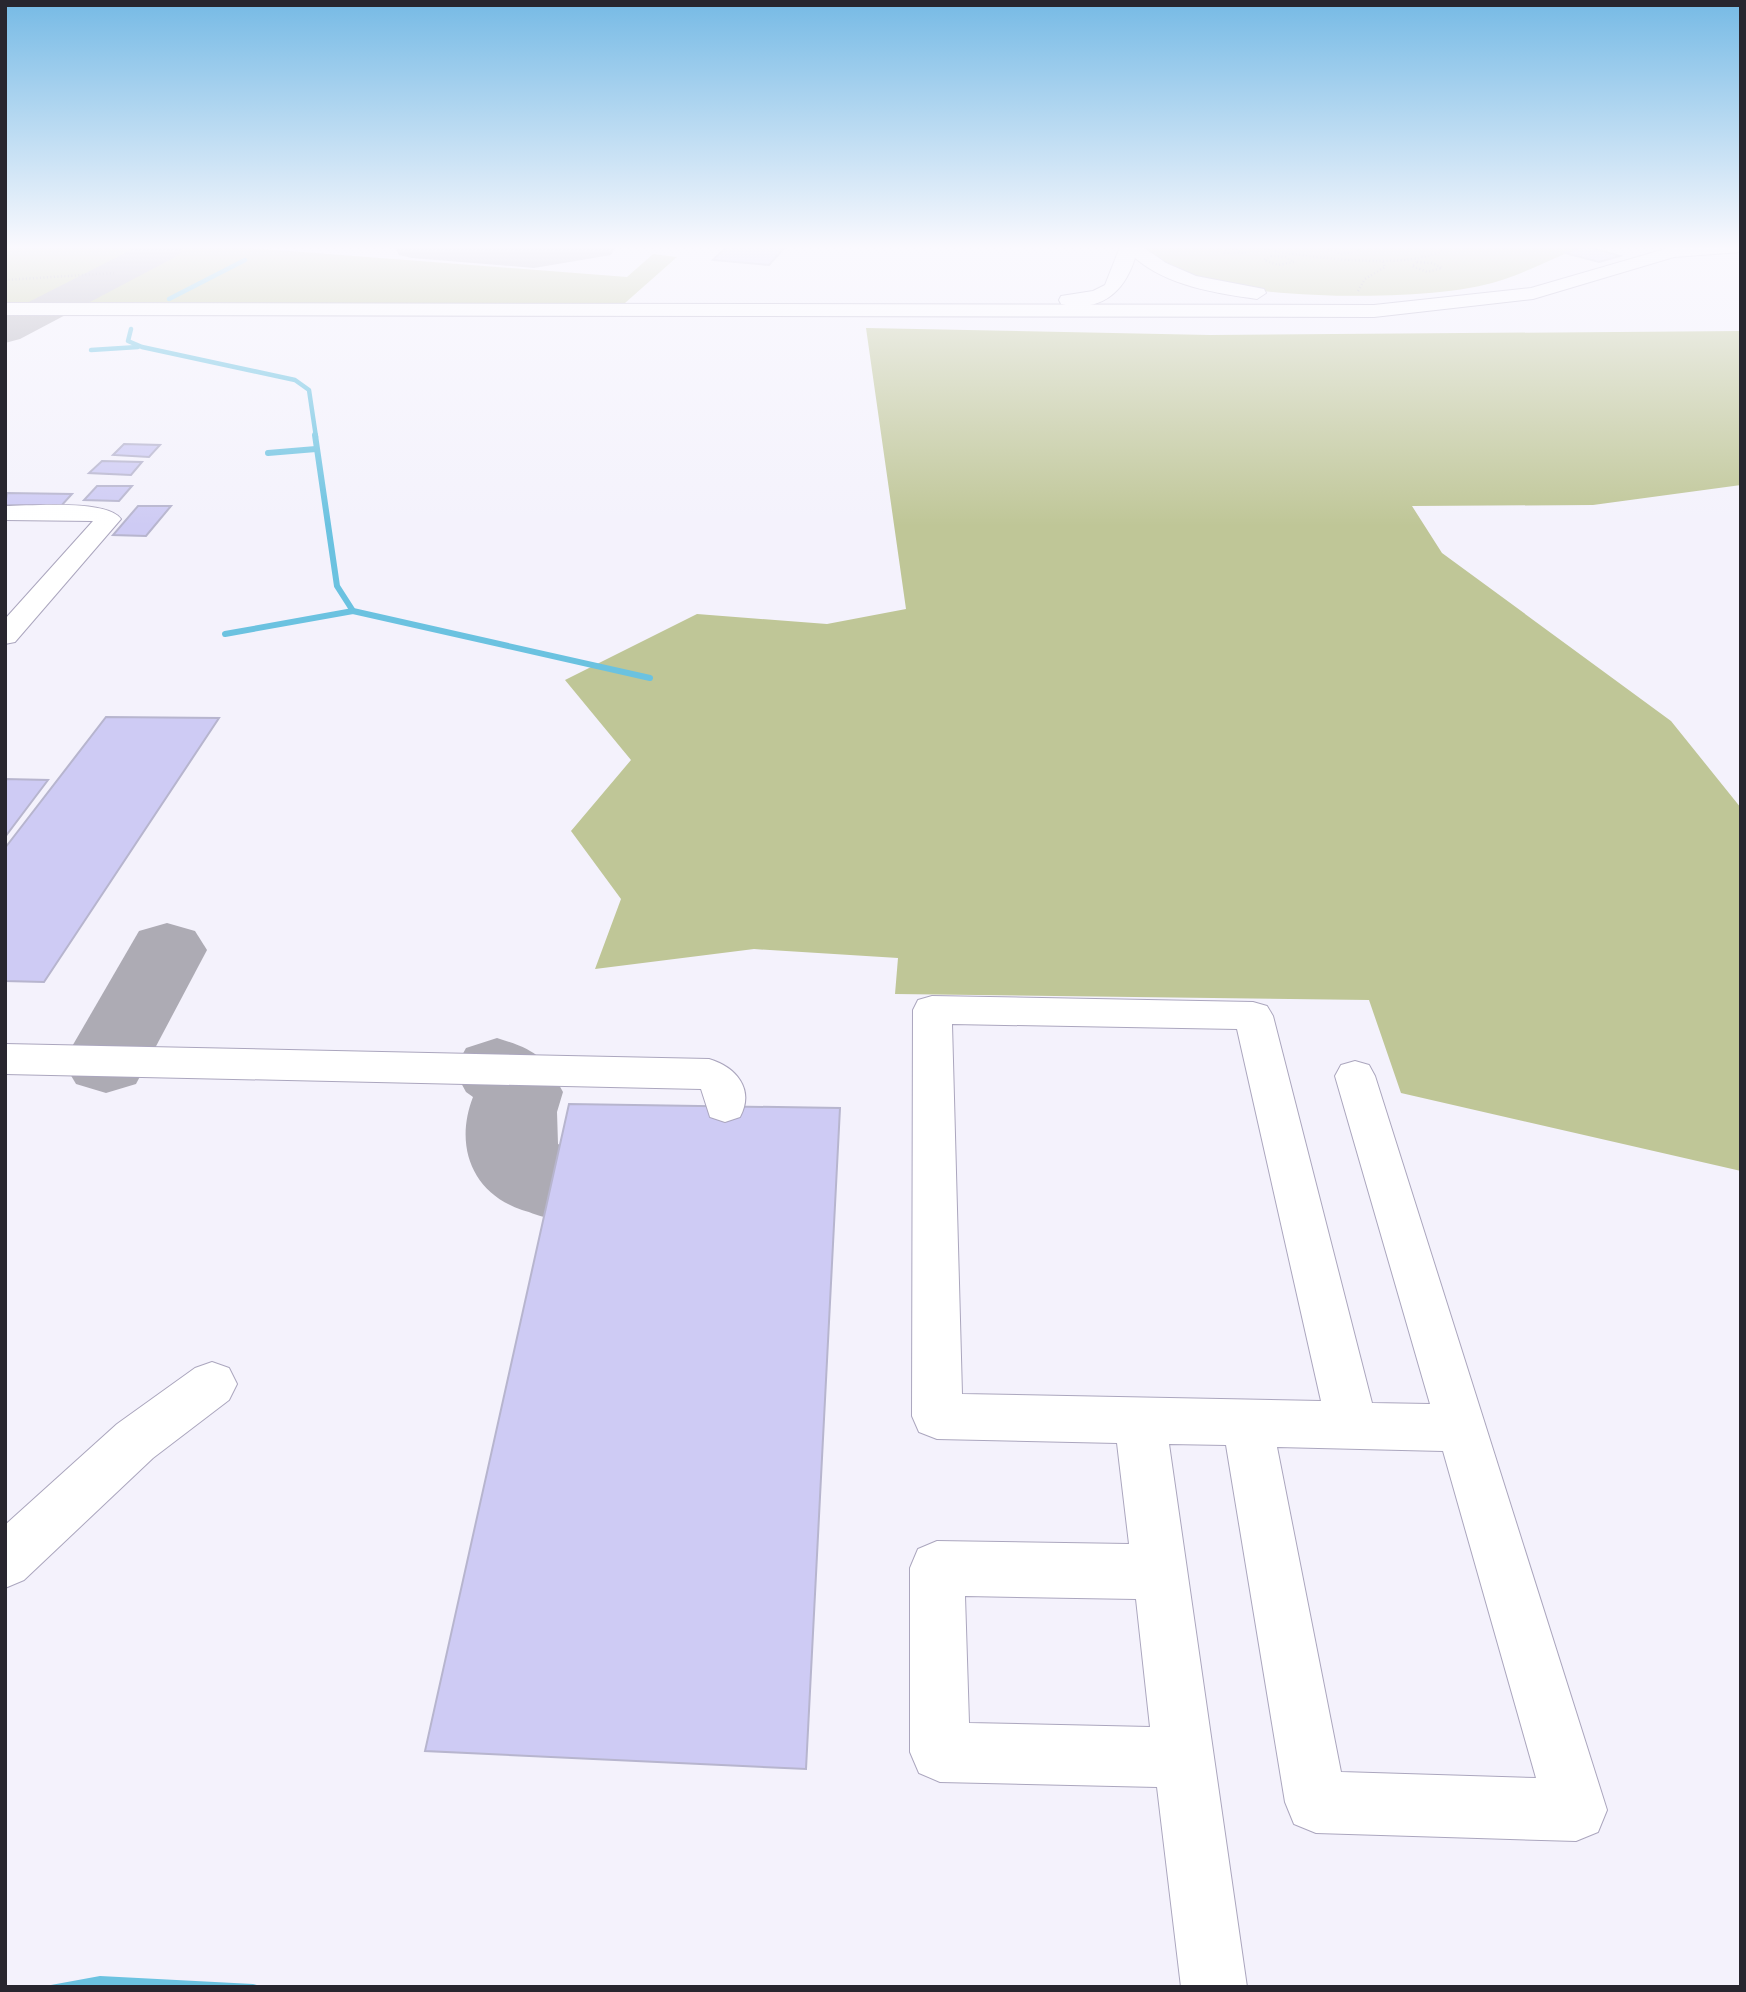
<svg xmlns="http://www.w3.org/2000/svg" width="1746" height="1992" viewBox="0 0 1746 1992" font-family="'Nunito Sans',sans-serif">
  <rect width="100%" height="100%" fill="#f4f2fc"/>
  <g fill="#bfc697">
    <path d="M5,247H144C101,270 55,305 5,305Z"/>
    <path d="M183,247H238L627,277L653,254L677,257L625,303L616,305L76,302Z"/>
    <path d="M1145,247H1583C1556,256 1532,270 1505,279C1437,304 1250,300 1182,275C1170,270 1158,259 1146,252Z"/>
    <path d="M866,328L1210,335L1741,331V485L1593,505L1412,506L1442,553L1671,721L1741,808V1171L1401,1093L1369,1000L895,994L898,958L754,949L595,969L621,899L571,831L631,760L565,680L697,614L827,624L906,609Z"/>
  </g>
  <path fill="#6bc2e0" d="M100,1976L253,1984L264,1987H40Z"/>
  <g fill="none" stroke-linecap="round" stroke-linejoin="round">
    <g stroke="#6bc2e0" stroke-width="4.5">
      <path d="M169,299L245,260"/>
      <path d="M131,329L128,341L142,347L295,380L309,390L316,437"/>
      <path d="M91,350L138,347"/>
    </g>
    <g stroke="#6bc2e0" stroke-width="6">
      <path d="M315,435L337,586L353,611L650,678"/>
      <path d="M268,453L316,449"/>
      <path d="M225,634L353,611"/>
    </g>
    <g fill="#adabb4" fill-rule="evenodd">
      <path d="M137,247H184L179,255L20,339L5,343V314Z"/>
      <path d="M394,247H616L611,255L534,268L412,258L399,255Z"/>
      <path d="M167,923L195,931L207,950L136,1084L106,1093L76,1084L63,1062L139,931Z"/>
      <path d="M497,1038C536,1050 544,1056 563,1092L557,1112L558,1144L584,1156L598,1182L584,1208C574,1211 563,1217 553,1218C544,1219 531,1212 522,1210C472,1193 454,1146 473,1097L466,1092L454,1070L466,1048Z"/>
    </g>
  </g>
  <g fill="#cecbf4" stroke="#b7b5ce" stroke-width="2">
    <path d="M726,247H785L769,265L713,260Z"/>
    <path d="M1583,247H1590L1620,256L1599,262L1565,253Z"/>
    <path d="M124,444L160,445L149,457L113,455Z"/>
    <path d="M102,461L142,462L131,475L89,473Z"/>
    <path d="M97,486H132L119,501L84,500Z"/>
    <path d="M7,493L72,494L61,506L5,505Z"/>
    <path d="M138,506H171L146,536L113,535Z"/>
    <path d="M106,717L219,718L44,982L5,981V848Z"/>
    <path d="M5,779L48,780L5,837Z"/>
    <path d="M569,1104L840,1108L806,1769L425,1751Z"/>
  </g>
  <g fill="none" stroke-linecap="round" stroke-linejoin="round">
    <g stroke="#aba6be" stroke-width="2">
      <g id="minor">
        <path d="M1120,247H1143L1166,263L1196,276L1264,289L1266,293L1257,299C1215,293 1168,286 1135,258C1124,293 1100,313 1061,304L1059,300L1061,296L1093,291L1105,285Z"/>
        <path d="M1672,247H1741V252L1674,257L1533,299L1374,317L5,315V303L1374,305L1531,288Z"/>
        <path d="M5,506C30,506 107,499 121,519L15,642L5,644V619L93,521L5,520Z"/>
        <path d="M932,996L1253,1002L1267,1006L1273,1016L1372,1403L1430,1404L1335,1076L1341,1065L1355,1061L1369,1065L1375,1076L1607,1810L1598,1832L1576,1841L1316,1833L1294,1824L1285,1802L1226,1445L1169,1444L1247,1987H1181L1157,1787L940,1782L919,1773L910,1752V1568L918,1549L937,1541L1129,1544L1117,1443L937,1439L919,1432L912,1416L913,1010L918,1000ZM952,1024L1237,1029L1321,1401L962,1394ZM1277,1447L1443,1451L1536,1778L1341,1772ZM965,1596L1136,1599L1150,1727L969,1723Z"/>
        <path d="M5,1044L709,1059C736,1067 755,1089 740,1117L725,1122L710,1117L701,1089L5,1074Z"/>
        <path d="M212,1362L229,1368L237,1384L229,1400L153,1458L24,1580L5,1588V1525L117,1424L195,1368Z"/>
      </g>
    </g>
    <g stroke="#9a98a2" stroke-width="2.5" stroke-dasharray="1 2.5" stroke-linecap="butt">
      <path d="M1251,247C1295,255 1412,274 1448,247"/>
      <path d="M1325,247L1341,254L1358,251L1356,247"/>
      <path d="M1464,247H1489"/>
      <path d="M1229,249L1246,253H1224Z"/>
      <path d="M1271,256L1285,257L1294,262L1278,265L1264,260Z"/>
      <path d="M1417,262L1432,263L1442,268L1427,272L1412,266Z"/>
      <path d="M5,280L114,273"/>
      <path d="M1358,291L1365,279L1385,267L1382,260"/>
    </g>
    <use href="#minor" fill="#fff" fill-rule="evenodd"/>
  </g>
  <linearGradient id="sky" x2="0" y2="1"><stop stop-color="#76bae5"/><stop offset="0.47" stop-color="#faf9fe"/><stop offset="1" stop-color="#faf9fe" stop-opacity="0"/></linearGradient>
  <rect width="1746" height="526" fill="url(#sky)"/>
  <rect width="1746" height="1992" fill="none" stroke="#28262f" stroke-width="14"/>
</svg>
